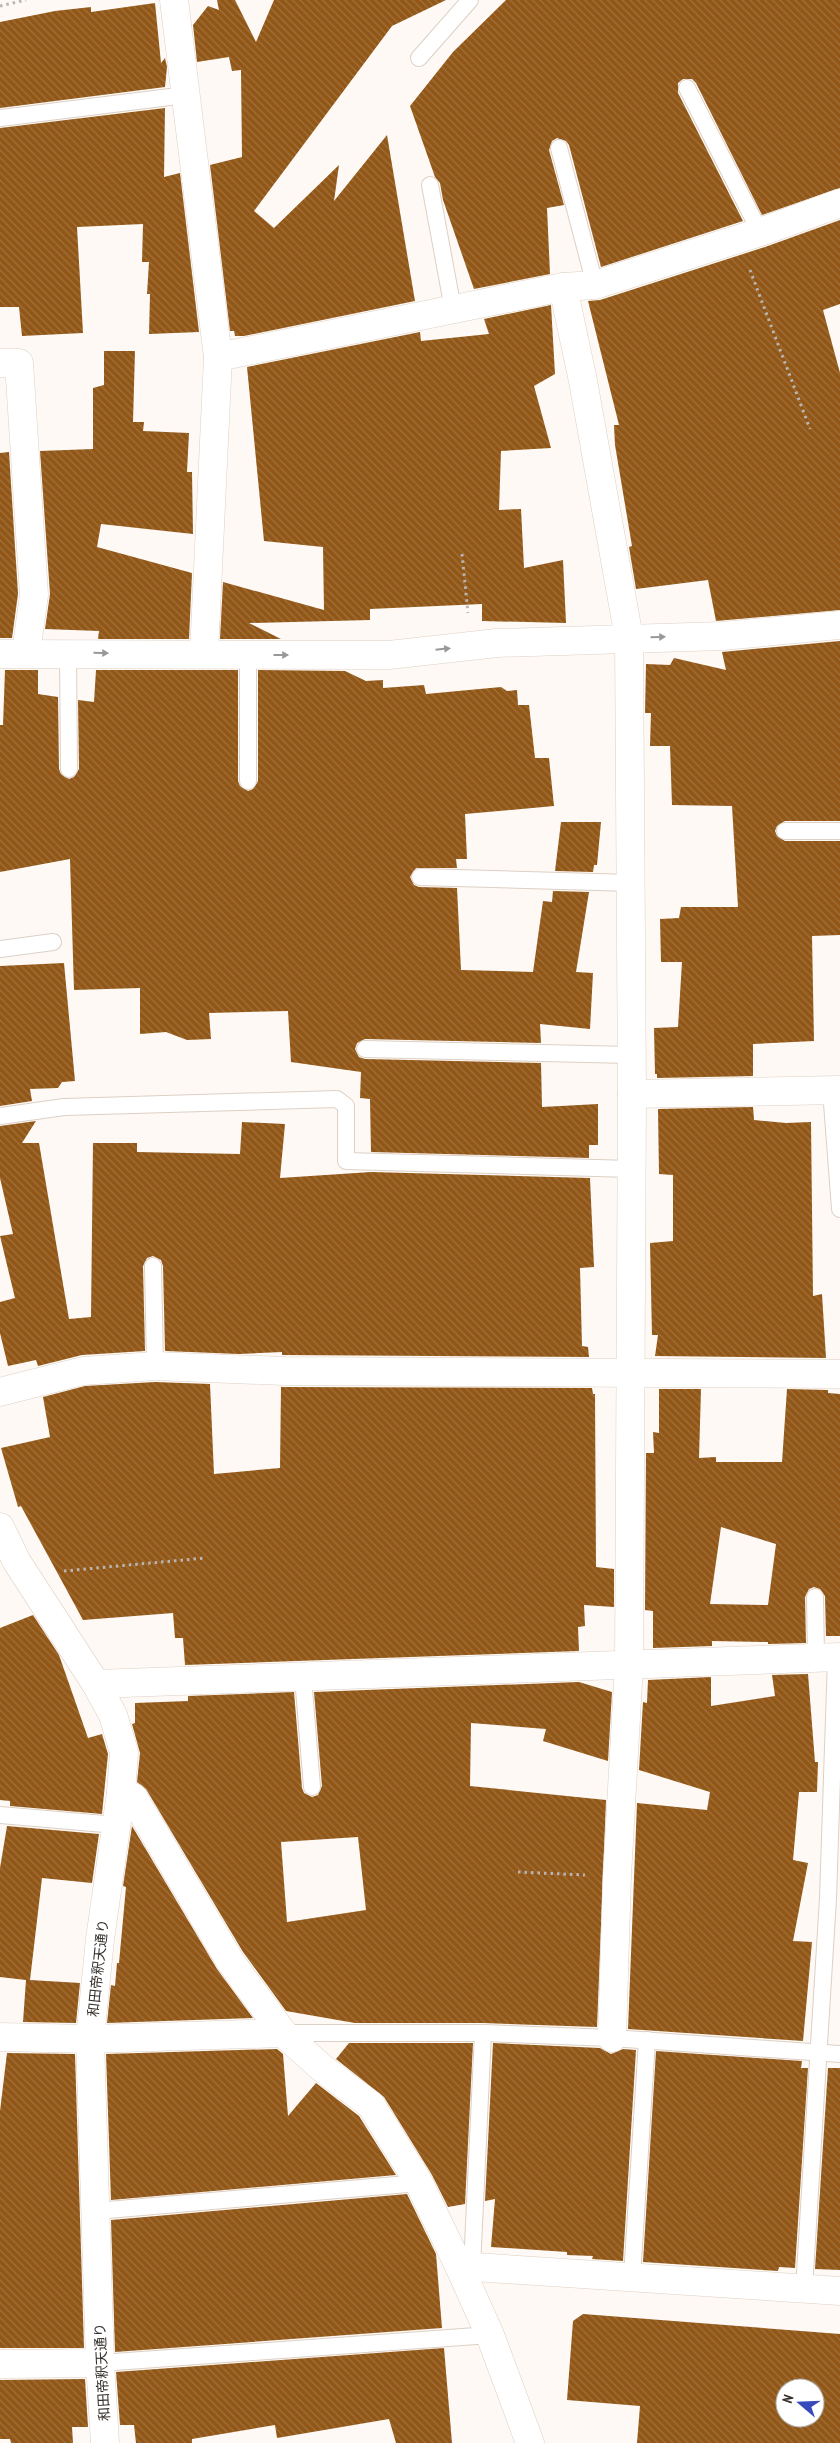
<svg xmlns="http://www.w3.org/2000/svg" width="840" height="2443" viewBox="0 0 840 2443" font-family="'PT Sans Narrow','Noto Sans JP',sans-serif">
  <defs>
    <pattern id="building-back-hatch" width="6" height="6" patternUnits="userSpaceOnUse" patternTransform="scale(1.25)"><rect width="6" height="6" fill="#925716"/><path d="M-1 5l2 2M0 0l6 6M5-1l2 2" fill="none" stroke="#9e7240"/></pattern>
  </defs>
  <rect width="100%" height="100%" fill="#fef9f4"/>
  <g fill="url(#building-back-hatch)" fill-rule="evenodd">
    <path d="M217,0H235L256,42L274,0H446L392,26L254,211L274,228L339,165L334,201L387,135L415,301L244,336H235L234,331H230L210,165L242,157L241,70L232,71L229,57L197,62L193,25L208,6L219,10Z"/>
    <path d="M506,0H840V188L762,215L696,83L692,79H683L678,83V93L743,221L601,267L569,145L566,141L557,138L552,141L549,150L564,205L547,208L550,274L474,289L443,200L440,183L435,177L410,106L453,52Z"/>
    <path d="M155,3L161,63L165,58L167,67L165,87L0,108V22L55,11L91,7V12Z"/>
    <path d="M165,108L164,177L180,173L199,332L149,334L150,294H147L149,262H142L143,224L77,227L83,333L22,336L19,307H0V128Z"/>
    <path d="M840,220V304L823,310L840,373V610L716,621L708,580L636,589L629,547L632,546L615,445L614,425H619L588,301L600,300L765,247Z"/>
    <path d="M551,305L555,374L534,386L551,448L501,451L499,510L521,509L524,568L563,560L566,623L482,621V604L370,609V620L249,623L281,639H220L223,582L324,610L323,547L264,541L247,367L420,332L421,341L489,334L484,319Z"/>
    <path d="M104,351H135L133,422H144L143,431L189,433L187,472H192L193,534L101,524L97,547L192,573L189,639H98L99,631L45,629L50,594L40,451L93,449V388L104,385Z"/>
    <path d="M9,452L18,594L12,638H0V453Z"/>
    <path d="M840,641V821H785L777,826L775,831L777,836L785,841H840V935L812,936L814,1041L753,1044V1076L657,1078V1074H655L654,1028L678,1027L682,962H661L660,919L679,918L681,907H738L732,806L672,805L670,746H650L651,713H645L646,664L670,665L674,658L726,670L722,652Z"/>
    <path d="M5,670H38V694L58,697L59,769L61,774L69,779L74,777L79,769L78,700L94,702L96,670H238V781L240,786L248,791L253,789L258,781V670L345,671L366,681L383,680V688L424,685L426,694L501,687L507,691L517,690L518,705H529L535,758H549L554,806L465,814L467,859H456L457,868H416L410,877L414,885L419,887L457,888L461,970L533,972L543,901L552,902L553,891L589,892L576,972L593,973L590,1029L540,1024L541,1043L365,1039L357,1043L355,1049L359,1057L365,1059L541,1063L542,1107L598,1104V1145H589V1158L371,1152L370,1099L360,1098L361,1072L291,1062L288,1011L209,1013L211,1039L187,1040L166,1032L140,1034V988L74,990L70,859L0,872V725H3Z"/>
    <path d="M561,822H601L597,865H594L593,872L555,871Z"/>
    <path d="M64,963L75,1081L62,1082L58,1088L30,1089L32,1101L0,1106V966Z"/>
    <path d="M753,1107L754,1120L786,1123L811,1122L813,1296L822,1294L826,1358L655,1356L658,1335H652L650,1243L673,1241V1175L659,1174L658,1109Z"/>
    <path d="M36,1121L22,1143H39L69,1319L91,1317L93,1143H137V1152L240,1154L242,1122L285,1124L280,1178L371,1172L590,1178L594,1267L580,1268L582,1346L588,1347L589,1357L284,1355H282V1352L239,1354L165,1351L163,1266L161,1260L153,1256L147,1258L143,1266L145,1351L82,1355L38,1366L36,1360L8,1366L0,1333V1302L15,1298L0,1236L13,1234L0,1178V1126Z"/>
    <path d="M155,1382L210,1384L214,1474L280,1468L281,1387L592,1388L593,1394H595L596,1567L614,1569V1607L584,1605L585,1626L578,1627L579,1651L185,1665L183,1638H175L173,1613L83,1620L21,1506L18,1507L1,1448L50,1437L43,1397L85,1386Z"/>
    <path d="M659,1389H701L699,1458L716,1457V1462H782L787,1389L828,1390V1393L840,1394V1636H826L825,1596L820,1589L814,1587L809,1589L805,1597L806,1643L768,1644V1642L712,1641V1646L653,1648V1611L645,1610L646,1453H654L653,1432L659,1433ZM721,1527L776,1544L768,1605L710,1604Z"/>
    <path d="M33,1615L59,1655L88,1738L102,1734L108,1754L102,1814L10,1806V1801L0,1800V1628Z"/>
    <path d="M808,1674L815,1762H818L817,1792H799L793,1860L808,1863L793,1941L812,1942L803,2041L628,2029L637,1803L707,1810L710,1792L639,1770L643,1702L647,1703L648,1680L711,1677V1706L775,1696L772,1675Z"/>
    <path d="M579,1682L612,1692L608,1761L543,1741L546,1729L471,1723L470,1786L606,1800L597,2027L483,2023H355L286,2011L243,1952L146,1789L137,1782L140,1753L132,1724L135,1723V1703L188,1701V1696L294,1692L302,1788L304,1793L312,1797L318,1795L322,1786L314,1692ZM358,1837L366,1910L287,1922L281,1842Z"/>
    <path d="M7,1826L99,1834L92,1883L42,1878L30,1980L80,1983L76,2023L23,2022L26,1980L0,1977V1868Z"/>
    <path d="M132,1826L217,1969L253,2018L107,2023L111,1985L115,1986L117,1963H119L126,1887L123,1886Z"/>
    <path d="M349,2043H473L465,2204L448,2207L432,2175L384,2097L336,2059Z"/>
    <path d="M493,2043L600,2048L611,2054L623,2049L636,2050L623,2261L592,2259L593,2256L567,2255V2252L491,2247L495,2199L485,2201Z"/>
    <path d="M277,2049L283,2054L288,2116L316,2083L359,2116L396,2175L111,2200L106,2054Z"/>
    <path d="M656,2051L802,2061L801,2068H808L795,2268L779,2267L778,2271L643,2262Z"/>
    <path d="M7,2053L75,2054L84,2348H0V2111Z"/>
    <path d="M828,2068H840V2270L815,2269Z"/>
    <path d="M407,2194L436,2254L442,2328L115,2352L111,2220Z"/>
    <path d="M583,2314L840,2334V2443H637L640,2406L567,2400L573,2321ZM785,2388H815V2418H785Z"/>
    <path d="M444,2348L452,2443H396L389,2419L277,2438L275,2425L192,2439V2443H136L134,2425H120L116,2372Z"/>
    <path d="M85,2379L88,2427H72L73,2443H11L10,2439H0V2380Z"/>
  </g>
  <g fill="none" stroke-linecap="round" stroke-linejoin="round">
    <g stroke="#ddd0c5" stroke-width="18">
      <g id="service">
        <path d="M419,58L470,0"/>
        <path d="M687,88L760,232"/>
        <path d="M0,118L186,95"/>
        <path d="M559,148L595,285"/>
        <path d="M430,185L453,309"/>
        <path d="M68,653L69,769"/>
        <path d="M248,654V781"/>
        <path d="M785,831H840"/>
        <path d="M420,877L632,883"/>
        <path d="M0,949L53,942"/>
        <path d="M365,1049L631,1055"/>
        <path d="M831,1090L840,1209"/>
        <path d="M0,1116L64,1107L337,1099L346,1106V1161L631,1169"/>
        <path d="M153,1266L155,1366"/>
        <path d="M815,1597L816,1658"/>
        <path d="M303,1677L312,1787"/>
        <path d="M0,1815L116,1825"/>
        <path d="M283,2033H483L612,2038L840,2054"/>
        <path d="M96,2211L419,2183"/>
        <path d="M472,2267L483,2033"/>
        <path d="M632,2277L647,2040"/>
        <path d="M804,2289L828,1898L836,1657"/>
        <path d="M100,2363L490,2335"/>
      </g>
    </g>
    <g stroke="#ddd0c5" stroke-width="29">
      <g id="minor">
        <path d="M174,0L218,357L204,654"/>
        <path d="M563,287L583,381L629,638L632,1094L629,1665L617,1876L612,2038"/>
        <path d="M218,357L563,287L595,285L760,232L840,203"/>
        <path d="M0,363H19L34,595L26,652"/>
        <path d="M0,654L389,655L497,643L722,636L840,625"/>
        <path d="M632,1094L840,1090"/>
        <path d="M0,1392L83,1371L155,1366L284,1371L840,1374"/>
        <path d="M0,1527L17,1562L96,1684L113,1715L124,1752L121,1793L100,1939L90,2039L100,2363L105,2443"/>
        <path d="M96,1684L840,1657"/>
        <path d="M121,1793L133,1797L230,1961L283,2033L322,2068L371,2105L419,2183L459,2266L490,2335L530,2443"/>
        <path d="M0,2037L90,2039L283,2033"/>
        <path d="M459,2266L840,2291"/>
        <path d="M0,2364L100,2363"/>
      </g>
    </g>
    <g stroke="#bab5b1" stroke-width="3" stroke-dasharray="2.5 4" stroke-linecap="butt">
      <path d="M0,6L26,0"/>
      <path d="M750,270L810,429"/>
      <path d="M462,554L468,613"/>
      <path d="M64,1571L205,1558"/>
      <path d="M518,1872L585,1875"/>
    </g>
    <use href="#service" stroke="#fff" stroke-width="16"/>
    <use href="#minor" stroke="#fff" stroke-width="28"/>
  </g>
  <defs><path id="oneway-solid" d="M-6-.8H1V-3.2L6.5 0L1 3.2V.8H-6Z" transform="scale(1.25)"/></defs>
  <g fill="#9a9896">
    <use href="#oneway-solid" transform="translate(658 637) rotate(-1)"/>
    <use href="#oneway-solid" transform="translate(443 649) rotate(-6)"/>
    <use href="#oneway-solid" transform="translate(101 653) rotate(1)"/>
    <use href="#oneway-solid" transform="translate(281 655)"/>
  </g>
  <g text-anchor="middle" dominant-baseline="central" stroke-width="5" stroke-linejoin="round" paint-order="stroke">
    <g font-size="14" fill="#36312d" stroke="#fff">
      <text transform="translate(98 1968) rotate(-84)">和田帝釈天通り</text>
      <text transform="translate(102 2372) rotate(-93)">和田帝釈天通り</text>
    </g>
  </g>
  <g transform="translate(800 2403) rotate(289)"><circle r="24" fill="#ffffff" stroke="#afadab"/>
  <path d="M0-4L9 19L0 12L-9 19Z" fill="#3849bc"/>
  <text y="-8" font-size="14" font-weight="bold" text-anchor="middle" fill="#36312d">N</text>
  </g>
</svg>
